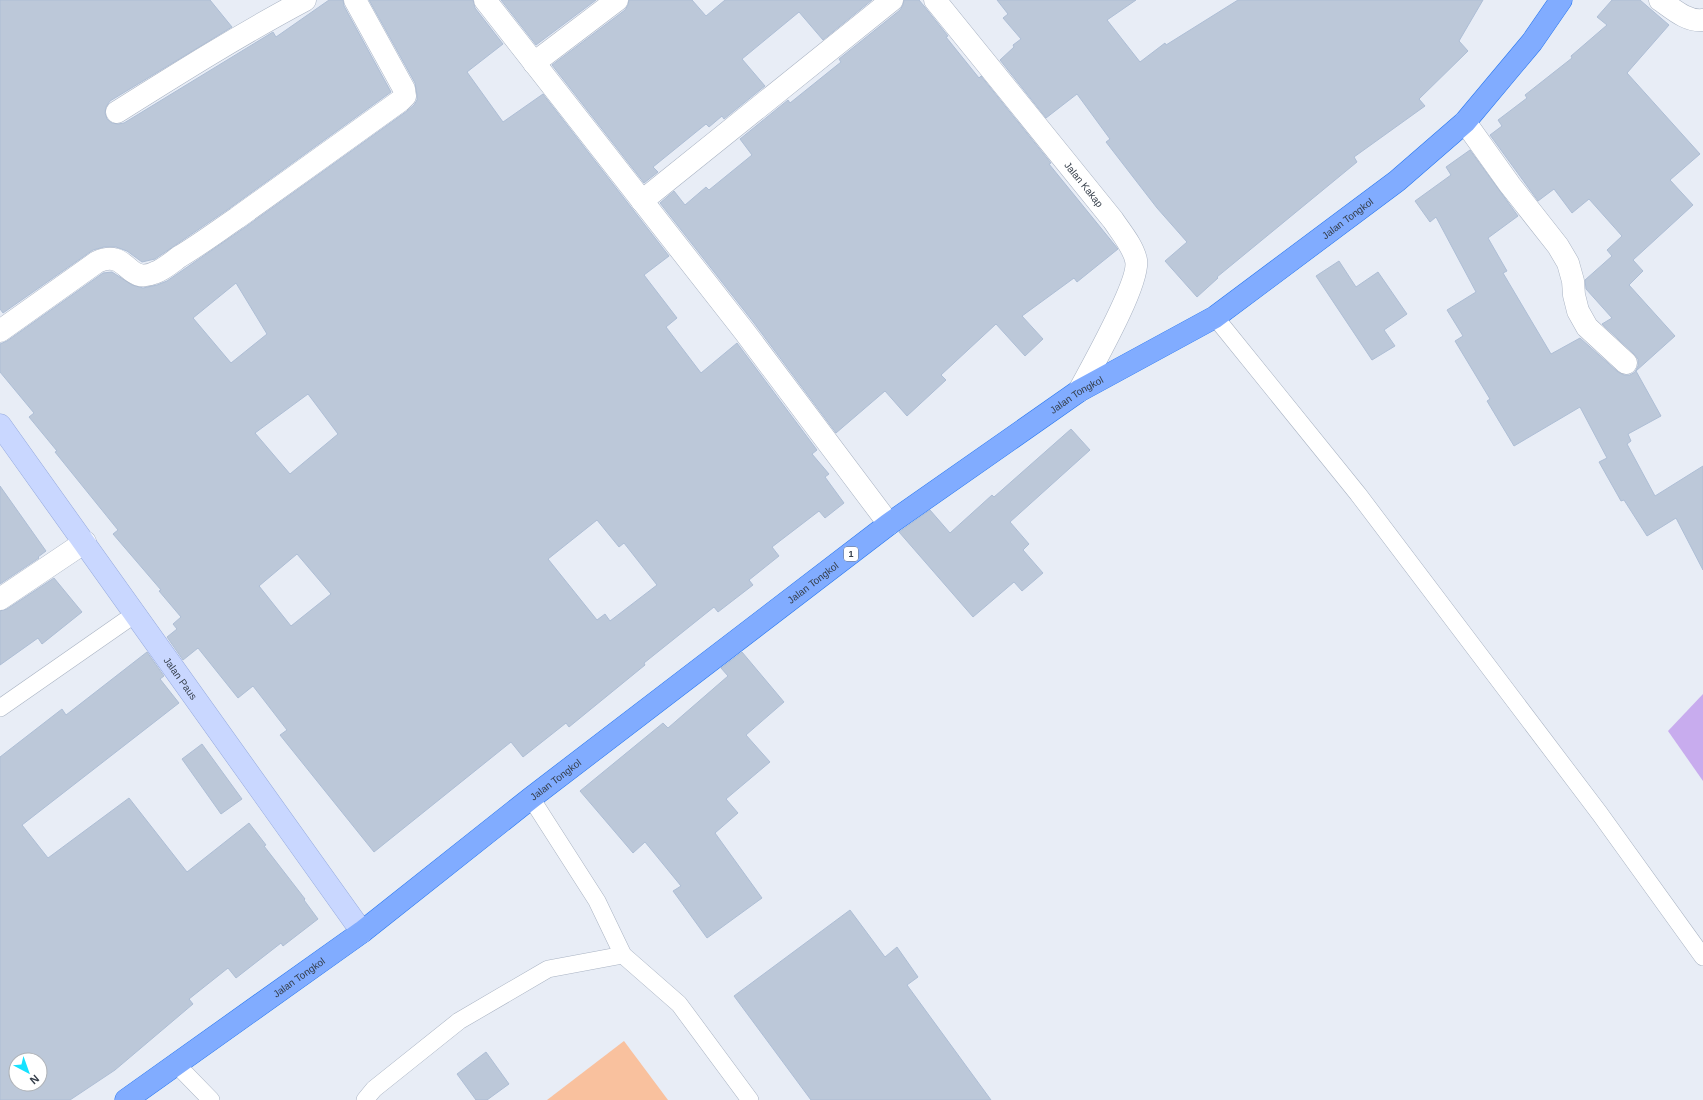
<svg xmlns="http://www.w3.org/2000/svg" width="1703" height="1100" viewBox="0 0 1703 1100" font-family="Arial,sans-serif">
  <rect width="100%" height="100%" fill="#e8edf6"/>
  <path fill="#c8acee" d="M1703,694V781L1668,731Z"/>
  <path fill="#f9c19e" d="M624,1041L668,1100H547Z"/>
  <g fill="#bcc8d9" stroke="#aebed5" fill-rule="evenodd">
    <path d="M0,0H210L232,27L110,101L106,107L105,113L107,119L112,123L118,124L124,123L273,32L276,37L329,0H343L344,6L391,92L230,208L155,259L142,262L127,251L116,247H104L93,250L3,313L0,309Z"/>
    <path d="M369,0H473L475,8L503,44L467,72L503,122L543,94L669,256L644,275L677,318L666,327L701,373L737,343L817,450L812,454L829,474L825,477L844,503L825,518L819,511L772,547L779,556L749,580L753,585L718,612L714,607L644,663L645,665L569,727L566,723L523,757L511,742L374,852L280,735L287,730L253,686L238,698L198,648L183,660L167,637L177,629L173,624L181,617L159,591L161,590L113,534L118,530L55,452L57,451L29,417L34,413L0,372V344L7,341L103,273L112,272L132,285L143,288L157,285L167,281L244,228L407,111L414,105L417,100V95L415,83ZM236,283L267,334L231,363L193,318ZM308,394L338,434L290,474L255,433ZM597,520L619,547L624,543L657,585L610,621L605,614L597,620L548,559ZM297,554L331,594L291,626L259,586Z"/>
    <path d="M501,0H596L536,45Z"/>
    <path d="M629,0H692L706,16L725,0H872L823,40L799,12L742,59L765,86L724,119L722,116L709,127L706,124L653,167L658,172L644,183L552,65L625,10L628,5Z"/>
    <path d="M904,0H919L924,6L948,36L946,37L979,78L981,76L1051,163L1049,164L1118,249L1077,282L1074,278L1022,316L1043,339L1025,356L996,324L941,375L946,380L907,416L885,391L836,433L754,323L660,203L674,191L685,205L706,187L709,190L752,155L740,139L788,100L790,103L841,62L839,59L900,10L903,5Z"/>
    <path d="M997,0H1136L1107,20L1140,62L1165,43L1166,45L1238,0H1483L1459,41L1468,51L1419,99L1425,106L1354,157L1357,162L1217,277L1218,278L1197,297L1165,261L1187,242L1157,208L1106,142L1110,139L1077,94L1046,118L1000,60L1014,47L1013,45L1021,39L1003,18L1008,14Z"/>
    <path d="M1612,0H1640L1669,25L1627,73L1700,154L1670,180L1693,205L1633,260L1643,271L1629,285L1675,336L1636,371L1661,416L1628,434L1631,441L1627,444L1655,496L1703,466V570L1676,518L1647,536L1624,500L1621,501L1599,462L1607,458L1580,407L1514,446L1487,401L1490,399L1455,341L1463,336L1447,310L1476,292L1436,217L1430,222L1415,201L1451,175L1446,167L1470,150L1518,216L1488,238L1507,271L1503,273L1551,354L1580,338L1618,372L1624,375H1630L1635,372L1638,366V359L1634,354L1602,324L1612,318L1586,289L1585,280L1612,256L1607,250L1622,236L1589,199L1572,213L1554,189L1538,201L1490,135L1502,126L1498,120L1527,98L1525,95L1572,58L1571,56L1607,25L1597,17Z"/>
    <path d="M1339,261L1356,287L1378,272L1407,314L1384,330L1395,346L1372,360L1316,276Z"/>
    <path d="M1071,429L1090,450L1010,522L1029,544L1023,550L1043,573L1022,591L1014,582L973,617L899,532L930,510L950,533L992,495L994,497Z"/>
    <path d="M0,486L46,551L38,557L39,558L0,584Z"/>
    <path d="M54,578L82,612L42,644L38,638L0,665V611L7,609Z"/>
    <path d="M147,652L164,676L160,679L179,703L22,825L48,858L129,798L187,872L249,823L266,845L264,846L305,899L304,900L318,919L283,946L281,943L236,978L228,968L189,999L193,1004L115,1070L70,1100H0V757L62,709L66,715ZM16,1060H40V1084H16Z"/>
    <path d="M742,652L784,702L746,735L770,762L726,799L738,813L715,833L762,898L707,938L673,891L681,886L645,842L633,853L580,791L663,723L668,728L728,676L721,668Z"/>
    <path d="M202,744L242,799L221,814L182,759Z"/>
    <path d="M850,910L885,957L897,947L918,977L907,985L991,1100H811L734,996Z"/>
    <path d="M486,1052L509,1084L487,1100H476L457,1074Z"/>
  </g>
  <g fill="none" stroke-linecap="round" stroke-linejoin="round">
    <g stroke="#a9b3c3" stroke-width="18">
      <g id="service">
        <path d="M1215,317L1358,494L1600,814L1703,957"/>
        <path d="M0,708L135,614"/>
        <path d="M531,798L597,901L623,955L679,1004L750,1100"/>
        <path d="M176,1064L211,1100"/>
        <path d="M365,1100L374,1089L459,1021L548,969L623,955"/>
      </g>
    </g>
    <g stroke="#a9b3c3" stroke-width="23">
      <g id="minor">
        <path d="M485,0L744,331L889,524"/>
        <path id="s1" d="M935,0L1113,220C1121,232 1133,246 1136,260C1141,281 1091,368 1079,391"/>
        <path d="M1660,0C1673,9 1687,22 1703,20"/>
        <path d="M534,63L617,0"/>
        <path d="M117,112C179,73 241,34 305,0"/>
        <path d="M1465,122L1510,185L1558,246L1568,263L1573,281L1574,295L1578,311L1587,327L1626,363"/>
        <path d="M642,201L892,0"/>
        <path d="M0,331L97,262C128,248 126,285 154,273C163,270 171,263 179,257C199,245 218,231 237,218C291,179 346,140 400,101L405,96L404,89L355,0"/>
        <path d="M0,599L85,542"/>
      </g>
    </g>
    <g stroke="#95aade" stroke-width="23">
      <g id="secondary">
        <path id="s2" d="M0,425L362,932"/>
      </g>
    </g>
    <g stroke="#2877f0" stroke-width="23">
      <g id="trunk">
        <path id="s3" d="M126,1100L362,932L531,798L889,524L1079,391L1215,317L1397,181L1465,122L1532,42L1561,0"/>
      </g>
    </g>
    <use href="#service" stroke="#fff" stroke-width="17"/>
    <use href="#minor" stroke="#fff" stroke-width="22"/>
    <use href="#secondary" stroke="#c9d7ff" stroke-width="22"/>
    <use href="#trunk" stroke="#81acff" stroke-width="22"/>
  </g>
  <g text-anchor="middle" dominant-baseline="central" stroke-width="3" stroke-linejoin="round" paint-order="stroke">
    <rect fill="#fff" stroke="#727880" stroke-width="1" x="844" y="547" width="14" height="14" rx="3"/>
    <g font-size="9" font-weight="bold" fill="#353e4a">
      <text x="851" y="554">1</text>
    </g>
    <g font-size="10" fill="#353e4a" stroke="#fff">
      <text stroke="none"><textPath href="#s1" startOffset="237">Jalan Kakap</textPath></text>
      <text stroke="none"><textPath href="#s3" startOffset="1508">Jalan Tongkol</textPath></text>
      <text stroke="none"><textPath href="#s3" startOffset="1184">Jalan Tongkol</textPath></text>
      <text stroke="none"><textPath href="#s3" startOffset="860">Jalan Tongkol</textPath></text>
      <text stroke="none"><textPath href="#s2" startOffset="311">Jalan Paus</textPath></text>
      <text stroke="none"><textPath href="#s3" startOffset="536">Jalan Tongkol</textPath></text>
      <text stroke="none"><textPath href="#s3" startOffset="212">Jalan Tongkol</textPath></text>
    </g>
  </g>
  <g transform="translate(28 1072) rotate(139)"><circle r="19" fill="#ffffff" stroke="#aeb2b7"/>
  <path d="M0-3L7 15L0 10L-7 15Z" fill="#16e2ff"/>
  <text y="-6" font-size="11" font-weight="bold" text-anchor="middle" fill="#353e4a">N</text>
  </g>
</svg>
